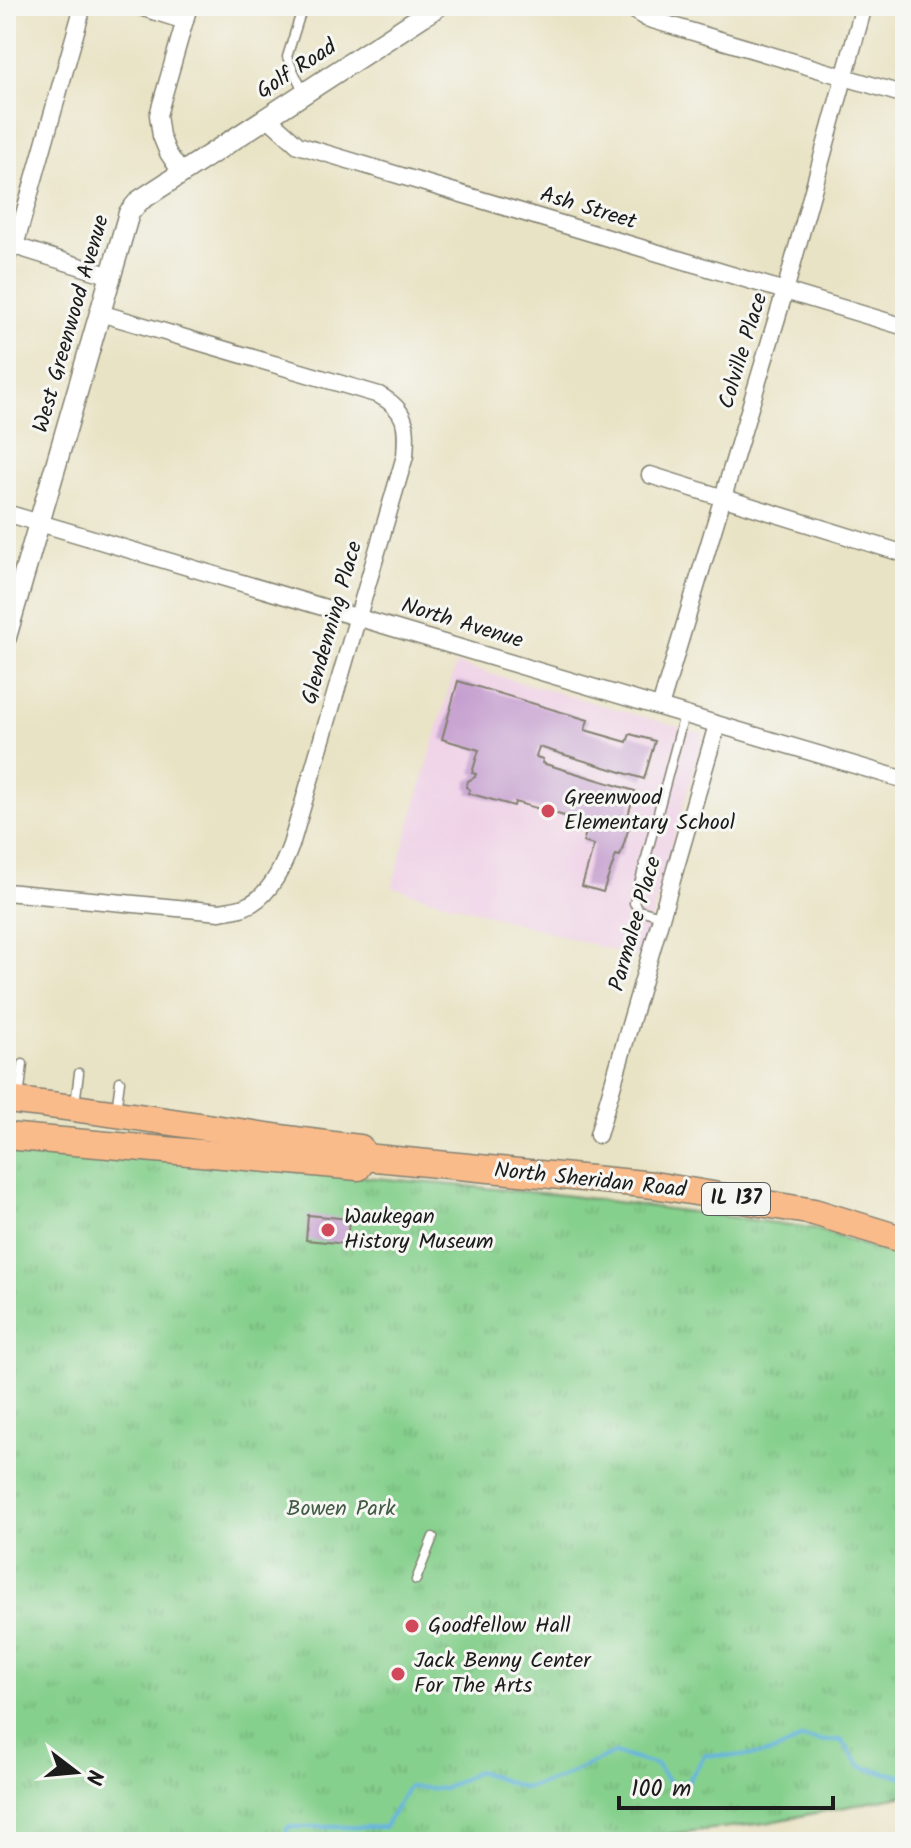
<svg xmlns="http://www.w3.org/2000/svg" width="911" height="1848" viewBox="0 0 911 1848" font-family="Kalam,sans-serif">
  <defs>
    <pattern id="park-tufts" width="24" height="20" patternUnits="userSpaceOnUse" patternTransform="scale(2)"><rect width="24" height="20" fill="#86d08d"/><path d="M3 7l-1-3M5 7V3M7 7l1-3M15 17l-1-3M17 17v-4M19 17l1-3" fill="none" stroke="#73b279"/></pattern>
  </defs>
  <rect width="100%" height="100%" fill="#f6f6f2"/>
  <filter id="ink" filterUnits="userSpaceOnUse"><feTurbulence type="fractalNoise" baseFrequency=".0125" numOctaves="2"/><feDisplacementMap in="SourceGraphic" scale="16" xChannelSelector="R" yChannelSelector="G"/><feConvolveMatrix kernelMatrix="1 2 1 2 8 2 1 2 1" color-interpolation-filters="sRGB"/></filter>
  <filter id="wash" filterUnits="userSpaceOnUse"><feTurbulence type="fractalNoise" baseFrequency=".006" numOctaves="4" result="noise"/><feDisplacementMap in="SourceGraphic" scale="32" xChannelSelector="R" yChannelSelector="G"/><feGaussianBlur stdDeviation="1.8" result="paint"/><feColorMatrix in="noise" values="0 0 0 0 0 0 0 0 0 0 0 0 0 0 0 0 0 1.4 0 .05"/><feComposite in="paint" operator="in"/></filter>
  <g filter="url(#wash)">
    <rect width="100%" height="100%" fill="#e9e3c5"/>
    <path fill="#efd0e6" d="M456,664L704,734L640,958L392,887Z"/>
    <path fill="url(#park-tufts)" stroke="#517654" stroke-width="2" d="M6,1144L563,1195L812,1228L905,1259V1795L766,1823L650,1836L644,1842H6Z"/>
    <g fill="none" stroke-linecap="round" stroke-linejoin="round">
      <path stroke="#67b4e0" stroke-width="4" d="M282,1842L288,1827H385L408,1787L444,1789L477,1771L524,1788L558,1779L614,1753L657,1765L670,1784L687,1783L705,1755C745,1756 768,1760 802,1738L821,1741L841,1740L861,1767L905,1777"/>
    </g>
    <g id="blocks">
      <g fill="#c59ecf">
        <path d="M458,681L588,720L585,730L627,742L630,734L655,741L644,779L539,747L536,757L543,759L542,763L635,791L627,819L631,821L620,856L616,855L603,892L582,886L594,845L583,842L589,823L515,802L514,806L468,793L470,790L466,787L468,781L475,777L476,774L472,773L479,750L442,739Z"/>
        <path d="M308,1215L349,1219L347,1244L306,1240Z"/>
      </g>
    </g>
  </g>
  <g filter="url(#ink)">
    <use href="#blocks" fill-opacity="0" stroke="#828070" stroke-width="2"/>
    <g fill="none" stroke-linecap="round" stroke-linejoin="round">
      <g stroke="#828070" stroke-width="11">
        <g id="service">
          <path d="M284,6L301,11"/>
          <path d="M303,91L287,57L303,6"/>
          <path d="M6,275L15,246"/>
          <path d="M661,916L639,910L634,903L684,715"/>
          <path d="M19,1099L23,1064"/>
          <path d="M75,1104L79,1073"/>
          <path d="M116,1111L120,1081"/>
          <path d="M416,1580L433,1537"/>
        </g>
      </g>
      <g stroke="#828070" stroke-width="19">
        <g id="minor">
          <path d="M137,6L185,21"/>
          <path d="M628,6L646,18L905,95"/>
          <path d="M268,118L298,145L905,327"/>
          <path d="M182,174L168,153L161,136L158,115L189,6"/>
          <path d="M8,244L111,276"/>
          <path d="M15,246L83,6"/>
          <path d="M650,475L905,554"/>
          <path d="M6,513L905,780"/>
          <path d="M660,707L785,291L864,6"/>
          <path d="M6,892L220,912C228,910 238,910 246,906C269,897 283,867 291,845L405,456C407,426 408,411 379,395L100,313"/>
          <path d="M598,1135L717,725"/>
        </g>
      </g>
      <g stroke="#828070" stroke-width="23">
        <path id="tertiary" d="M6,637L129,213L139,201L438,6"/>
      </g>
      <g stroke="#828070" stroke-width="29">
        <g id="primary">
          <path d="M6,1100C124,1112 241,1135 360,1148L365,1157"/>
          <path d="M6,1136L358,1167L365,1157"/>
          <path d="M365,1157L654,1185L814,1212L905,1240"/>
        </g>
      </g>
      <use href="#service" stroke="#fff" stroke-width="8"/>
      <use href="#minor" stroke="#fff" stroke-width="16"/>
      <use href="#tertiary" stroke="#fff" stroke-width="20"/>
      <use href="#primary" stroke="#fabb8b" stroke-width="26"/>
    </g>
  </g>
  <g fill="#d1495b" stroke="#f6f6f2" stroke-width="3">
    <circle cx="548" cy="811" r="8"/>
    <circle cx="328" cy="1230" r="8"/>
    <circle cx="412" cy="1626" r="8"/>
    <circle cx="398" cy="1674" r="8"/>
  </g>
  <g text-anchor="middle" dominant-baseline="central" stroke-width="6" stroke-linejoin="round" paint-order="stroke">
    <rect fill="#f6f6f2" stroke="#5d5d5c" stroke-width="2" x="702" y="1183" width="68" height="32" rx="6"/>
    <g font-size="20" font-weight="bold" fill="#1c1c1c">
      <text x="736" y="1199">IL 137</text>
    </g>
    <g font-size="22" fill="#1c1c1c" stroke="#f6f6f2">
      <text transform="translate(297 70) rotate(-33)">Golf Road</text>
      <text transform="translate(588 209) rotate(17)">Ash Street</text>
      <text transform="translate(72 324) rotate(-74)">West Greenwood Avenue</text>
      <text transform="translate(744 351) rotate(-73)">Colville Place</text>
      <text transform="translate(333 623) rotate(-74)">Glendenning Place</text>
      <text transform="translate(462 624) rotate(17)">North Avenue</text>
      <text transform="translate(636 924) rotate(-74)">Parmalee Place</text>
      <text transform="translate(590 1181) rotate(6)">North Sheridan Road</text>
    </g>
    <g font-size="22" fill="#1c1c1c" stroke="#f6f6f2" text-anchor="start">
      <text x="564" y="798">Greenwood<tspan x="564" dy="25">Elementary School</tspan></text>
      <text x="344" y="1217">Waukegan<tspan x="344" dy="25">History Museum</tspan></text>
      <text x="428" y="1626">Goodfellow Hall</text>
      <text x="414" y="1661">Jack Benny Center<tspan x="414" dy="25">For The Arts</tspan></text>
    </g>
    <g font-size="22" fill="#415b44" stroke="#f6f6f2">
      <text x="341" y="1509">Bowen Park</text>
    </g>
  </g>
  <rect width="911" height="1848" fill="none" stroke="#f6f6f2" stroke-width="32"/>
  <g transform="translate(76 1772) rotate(106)" stroke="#f6f6f2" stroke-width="6" paint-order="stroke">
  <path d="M0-6L14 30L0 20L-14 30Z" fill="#1c1c1c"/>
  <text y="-12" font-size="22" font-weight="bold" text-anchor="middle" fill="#1c1c1c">N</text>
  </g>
  <path d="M619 1796v12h214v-12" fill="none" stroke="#1c1c1c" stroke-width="4"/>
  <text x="631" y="1796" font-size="24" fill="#1c1c1c" stroke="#f6f6f2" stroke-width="6" paint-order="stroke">100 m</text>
</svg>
